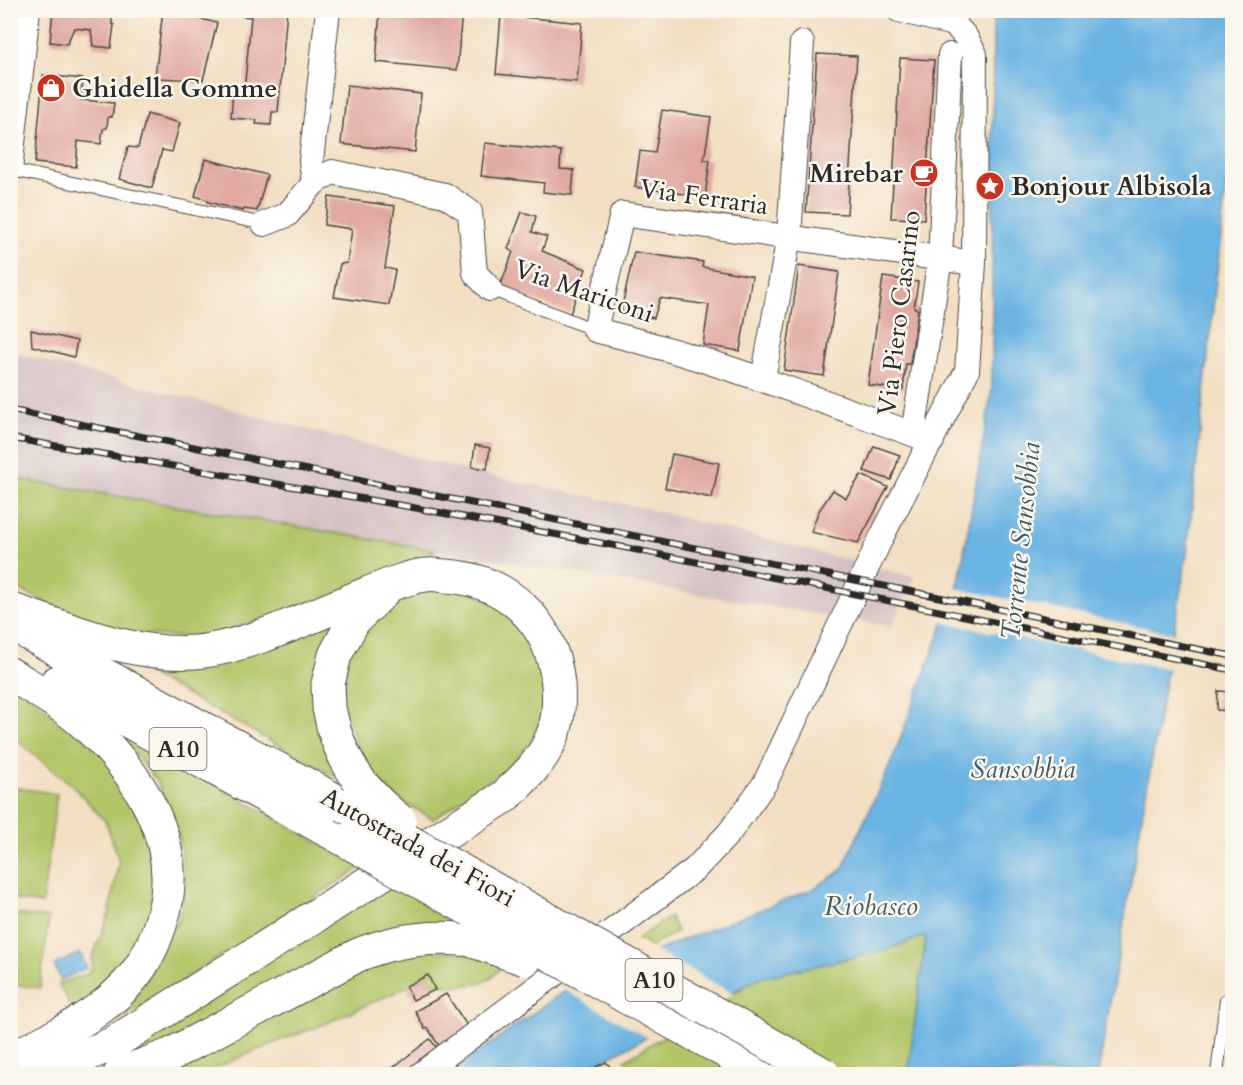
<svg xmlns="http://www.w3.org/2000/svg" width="1243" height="1085" viewBox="0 0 1243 1085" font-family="Cardo,serif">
  <rect width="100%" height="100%" fill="#fbf7ec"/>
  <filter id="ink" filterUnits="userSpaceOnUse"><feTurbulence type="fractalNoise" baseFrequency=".0167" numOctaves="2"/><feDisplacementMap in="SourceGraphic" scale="12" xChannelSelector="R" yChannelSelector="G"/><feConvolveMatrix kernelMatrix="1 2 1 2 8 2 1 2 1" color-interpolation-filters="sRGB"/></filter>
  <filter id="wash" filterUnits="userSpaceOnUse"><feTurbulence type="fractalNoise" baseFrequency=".008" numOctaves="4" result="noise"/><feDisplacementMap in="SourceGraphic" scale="24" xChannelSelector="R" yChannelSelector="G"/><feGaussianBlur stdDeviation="1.35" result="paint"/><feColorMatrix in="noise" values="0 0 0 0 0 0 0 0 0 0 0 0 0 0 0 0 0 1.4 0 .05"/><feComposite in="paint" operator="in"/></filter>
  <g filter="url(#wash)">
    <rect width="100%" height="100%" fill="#f2dec1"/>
    <path fill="#d2bfc1" d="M10,352L464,470L644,508L914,577L892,627L11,478Z"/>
    <g fill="#b2c669" stroke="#6e784a" stroke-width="1.5">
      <path d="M10,478L435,550L420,561L355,587L206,638L130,634L82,622L11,585Z"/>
      <path d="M456,585L515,610L545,671L543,714L531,742L514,764L433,819L398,799L366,768L341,704L349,647L388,602L419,588Z"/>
      <path d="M333,617L338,769L336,777L121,659Z"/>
      <path d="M10,681L109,757L159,844L148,933L109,984L71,1008L59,984L88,974L92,967V958L109,914L119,861L106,822L72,785L11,736Z"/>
      <path d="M129,737L362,867L113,1024L107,1018L178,922L185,882L179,837L157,781L126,744L125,739Z"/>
      <path d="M11,787L57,794L42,904L11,899Z"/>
      <path d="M389,888H401L464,922L142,1057L99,1069L94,1062Z"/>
      <path d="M14,914L49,918L40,988L11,984L10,939Z"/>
      <path d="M670,917L677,931L651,947L637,939Z"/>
      <path d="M926,936L908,1074H639L625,1060L759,978L883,951Z"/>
      <path d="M421,948L506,959C502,965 499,971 494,975C481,990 449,985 432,983L427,975L400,990L327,1023L279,1041L201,1074H152L338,976Z"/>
    </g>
    <g fill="#6bb4e3" stroke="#4b7087" stroke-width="1.5">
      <path d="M993,11H1232V130L1187,554L1098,1074H908L926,936L883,951L759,978L577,1074H449L560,994L678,942L813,889L842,870L893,758L959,582L992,390Z"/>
      <path d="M80,953L87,968L61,980L54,965Z"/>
    </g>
    <g fill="#f2dec1">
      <path d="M954,588L1176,634L1170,669L941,622Z"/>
      <path d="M654,950L734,994L650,1039L563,989Z"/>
    </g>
    <g id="blocks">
      <g fill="#e0a8a1">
        <path d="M53,10H112V24L114,25L111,48L93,46L91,30L74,28L67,44L50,42Z"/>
        <path d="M163,10H201L200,19L217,23L203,80L155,78Z"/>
        <path d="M242,10H287L278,112H272L271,125L256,124L257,120L231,118L233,91L244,92L251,17L242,16Z"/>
        <path d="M380,10L462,11L457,70L376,62Z"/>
        <path d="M501,15L582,23L577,82L496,74Z"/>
        <path d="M817,54L857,56L847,214L806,212Z"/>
        <path d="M900,58L934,60L924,219L891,218Z"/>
        <path d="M43,75L83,79L81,100L114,103L112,117H108L107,128L103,129L101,144L78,141L76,167L35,163Z"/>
        <path d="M347,85L421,94L415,152L341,144Z"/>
        <path d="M662,110L711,117L704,160H710L705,197L635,187L640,151L655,153Z"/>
        <path d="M147,114L180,123L172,152L162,150L152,188L119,179L128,147L138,148Z"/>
        <path d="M485,143L561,151L560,169L574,170L572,195L543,192L544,183L481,176Z"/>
        <path d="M205,159L267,175L257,211L244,209L243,211L208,202V200L195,196Z"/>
        <path d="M329,197L395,206L385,268L395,270L389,305L334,297L340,264L347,263L352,229L324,225Z"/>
        <path d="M522,212L536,216L532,232L547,237L542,251L586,269L570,314L500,287L513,252L508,249Z"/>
        <path d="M634,252L703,262L702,267L752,276L740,351L703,345L709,305L660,298L654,318L621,311Z"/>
        <path d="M799,266L839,272L824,376L784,370Z"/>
        <path d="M883,277L918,282L914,308L918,309L910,364H906L903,390L868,385Z"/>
        <path d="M31,330L77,341L74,357L32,346Z"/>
        <path d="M475,445L490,448L487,469L472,467Z"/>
        <path d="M874,446L900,455L891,480L864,471Z"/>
        <path d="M672,454L719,463L712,498L665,488Z"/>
        <path d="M861,475L888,487L858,543L811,532L818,512L833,490L846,498Z"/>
        <path d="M1218,691L1232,692V711L1217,710Z"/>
        <path d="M428,975L435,990L413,1000L406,986Z"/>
        <path d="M446,994L470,1030L440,1048L428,1028L425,1029L415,1011Z"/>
        <path d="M430,1039L439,1051L409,1074H389L387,1072Z"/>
        <path d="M606,1062L617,1074H582Z"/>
      </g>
    </g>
  </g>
  <g filter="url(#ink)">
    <use href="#blocks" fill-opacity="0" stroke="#494642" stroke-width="1.5"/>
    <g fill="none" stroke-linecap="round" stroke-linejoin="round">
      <g stroke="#494642" stroke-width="14">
        <g id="service">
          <path d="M12,170L264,224"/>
          <path d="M490,289L595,330"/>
          <path d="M1217,1074L1226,1000"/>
        </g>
      </g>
      <g stroke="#494642" stroke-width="26">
        <g id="minor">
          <path d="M899,10L954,24"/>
          <path d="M10,170L28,10"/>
          <path d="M314,183L311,161L328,10"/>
          <path d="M264,224L287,215L314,183L332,172L445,195L470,212L475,273L490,289"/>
          <path d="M763,379L789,237L802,43"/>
          <path d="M913,434L940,258L950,55"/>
          <path d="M932,441C821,401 710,357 595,330L622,214L974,263"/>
          <path d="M421,1074L695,869L729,833L765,783L881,538L967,371L974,263L975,54L965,36L954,24"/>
        </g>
      </g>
      <g stroke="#494642" stroke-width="35">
        <g id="motorway">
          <path d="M10,609C71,630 129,656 195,652C247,648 316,614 366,594C385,587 406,577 426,575C432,574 439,575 445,576C506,579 552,621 558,684C559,698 559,714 555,729C545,759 527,776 504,797L112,1044L42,1074"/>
          <path d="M29,634L344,805"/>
          <path d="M10,674C33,688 59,702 79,719C137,769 187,843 161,922C151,955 136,979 109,1001C80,1025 44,1042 10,1059"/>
          <path d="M57,682L345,840"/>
          <path d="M334,730L329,708L328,684L335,655L354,620L382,593"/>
          <path d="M628,998L767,1074"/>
          <path d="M120,1074L170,1055L358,955C394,940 431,935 470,940"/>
        </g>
      </g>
      <use href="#service" stroke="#fff" stroke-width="12"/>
      <use href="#minor" stroke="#fff" stroke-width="24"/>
      <use href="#motorway" stroke="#fff" stroke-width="33"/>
      <g stroke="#2b2b2b" stroke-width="7">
        <g id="rail">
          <path d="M10,410L1232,656"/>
          <path d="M10,438L405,506L622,547L1232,670"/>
        </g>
      </g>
      <use href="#rail" stroke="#fbf7ec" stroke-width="4.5" stroke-dasharray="14" stroke-linecap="butt"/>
      <g stroke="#494642" stroke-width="35" stroke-linecap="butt">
        <g id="motorway-bridge">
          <path d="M334,730C348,771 366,794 400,821"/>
          <path d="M344,805L823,1074"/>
          <path d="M345,840L628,998"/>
          <path d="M470,940L525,959"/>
        </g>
      </g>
      <use href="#motorway-bridge" stroke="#fff" stroke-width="33"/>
    </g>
  </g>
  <defs>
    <g id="shop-disc" transform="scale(1.5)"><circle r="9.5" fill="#c8321e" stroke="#fbf7ec"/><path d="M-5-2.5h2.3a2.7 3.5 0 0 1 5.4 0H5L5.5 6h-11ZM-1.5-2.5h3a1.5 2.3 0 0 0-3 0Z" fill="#fff"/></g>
    <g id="cafe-disc" transform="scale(1.5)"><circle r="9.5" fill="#c8321e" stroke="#fbf7ec"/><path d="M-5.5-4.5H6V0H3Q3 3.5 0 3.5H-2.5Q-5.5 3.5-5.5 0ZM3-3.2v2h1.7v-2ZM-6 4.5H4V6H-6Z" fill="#fff"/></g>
    <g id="sight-disc" transform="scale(1.5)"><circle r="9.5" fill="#c8321e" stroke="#fbf7ec"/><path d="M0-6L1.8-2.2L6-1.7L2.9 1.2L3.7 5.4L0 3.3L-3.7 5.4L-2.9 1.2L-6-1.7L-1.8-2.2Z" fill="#fff"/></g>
  </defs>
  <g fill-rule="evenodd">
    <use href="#shop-disc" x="51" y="88"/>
    <use href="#cafe-disc" x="924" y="173"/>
    <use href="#sight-disc" x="990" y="186"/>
  </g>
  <g text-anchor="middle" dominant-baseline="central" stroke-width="5" stroke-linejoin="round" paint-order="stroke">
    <g fill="#fbf7ec" stroke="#696865" stroke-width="1.5">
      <rect x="149.5" y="728" width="57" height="42" rx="4.5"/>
      <rect x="625.5" y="959" width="57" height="42" rx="4.5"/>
    </g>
    <g font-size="24" font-weight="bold" fill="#2b2b2b">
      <text x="178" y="749">A10</text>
      <text x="654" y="980">A10</text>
    </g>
    <g font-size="26" font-weight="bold" fill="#2b2b2b" stroke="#fbf7ec" text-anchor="start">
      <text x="72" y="88">Ghidella Gomme</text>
      <text x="903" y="173" text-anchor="end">Mirebar</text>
      <text x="1011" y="186">Bonjour Albisola</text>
    </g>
    <g font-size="26" fill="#2b2b2b" stroke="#fbf7ec">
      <text transform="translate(704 197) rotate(8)">Via Ferraria</text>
      <text transform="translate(584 291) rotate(19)">Via Mariconi</text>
      <text transform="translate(899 313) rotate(-83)">Via Piero Casarino</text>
      <text transform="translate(418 847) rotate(29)">Autostrada dei Fiori</text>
    </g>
    <g font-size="27" font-style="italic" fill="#415b6b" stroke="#fbf7ec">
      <text transform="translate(1021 541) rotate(-84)">Torrente Sansobbia</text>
      <text x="1023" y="769">Sansobbia</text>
      <text x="871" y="906">Riobasco</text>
    </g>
  </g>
  <rect width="1243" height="1085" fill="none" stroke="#fbf7ec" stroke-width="36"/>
</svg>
